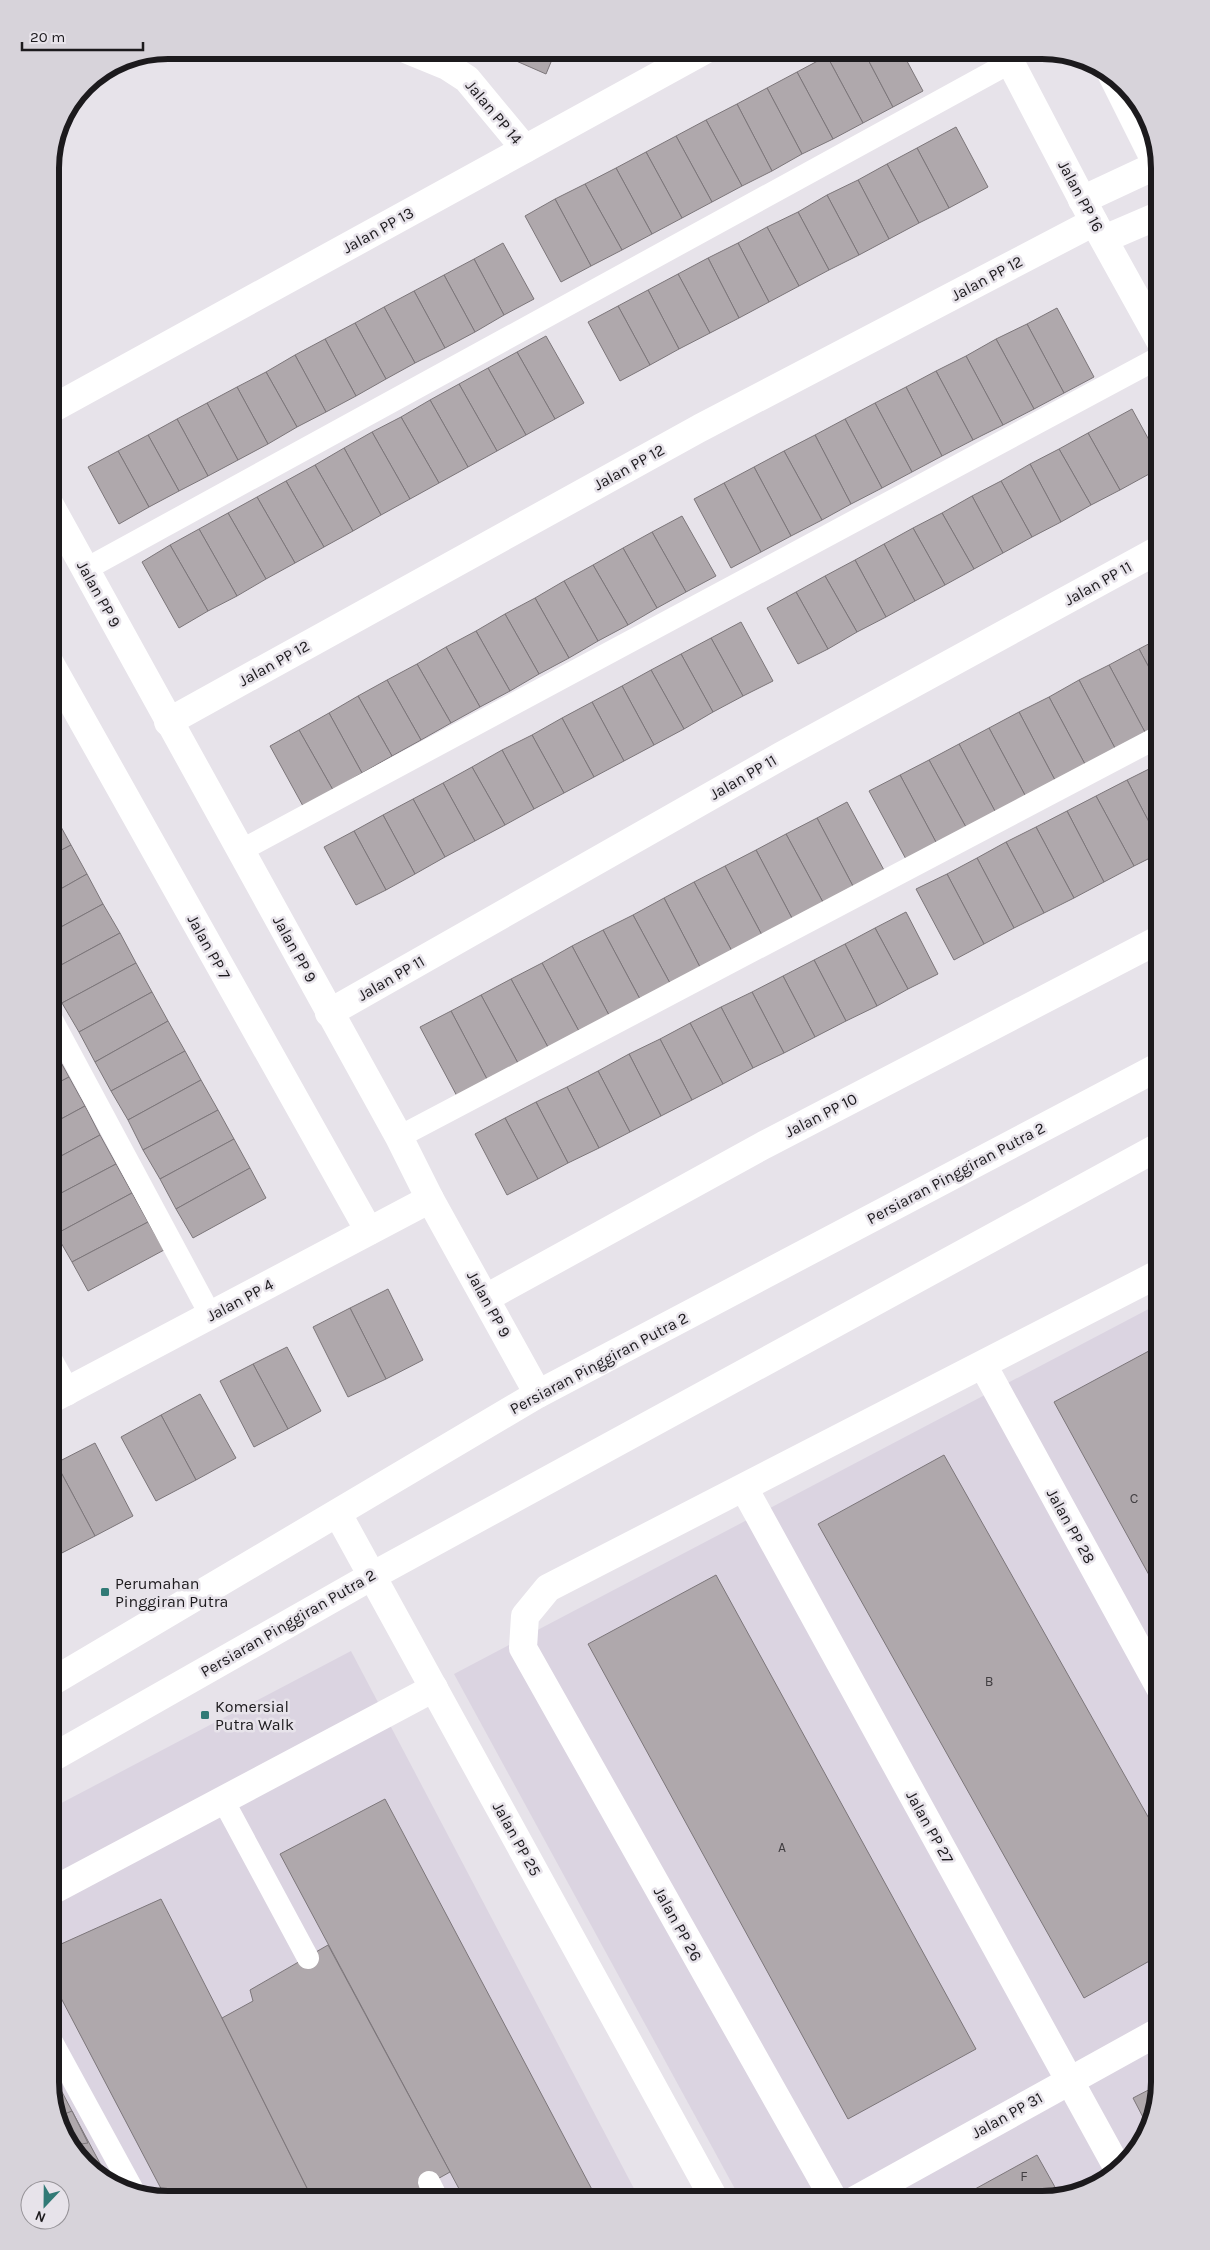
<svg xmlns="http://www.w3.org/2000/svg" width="1210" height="2250" viewBox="0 0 1210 2250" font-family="Karla,sans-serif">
  <rect width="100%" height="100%" fill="#e7e3ea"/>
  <g fill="#dbd4e1">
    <path d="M1160,1303V2082L1140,2148L1087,2191L1042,2200H741L454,1674Z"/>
    <path d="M351,1651L640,2200H161L102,2180L59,2127L50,2082V1809Z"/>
  </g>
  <g fill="#afa8ac" stroke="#7c767a">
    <path d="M491,50H556L546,74Z"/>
    <path d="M838,50H863L893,107L863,123L827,56Z"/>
    <path d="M863,50H901L923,91L893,107Z"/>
    <path d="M827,56L863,123L833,139L797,72Z"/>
    <path d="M797,72L833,139L802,154L767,88Z"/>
    <path d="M767,88L802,154L772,171L737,104Z"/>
    <path d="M737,104L772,171L742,186L706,120Z"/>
    <path d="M706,120L742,186L712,202L676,136Z"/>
    <path d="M956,127L988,187L949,208L917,148Z"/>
    <path d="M676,136L712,202L682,218L646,152Z"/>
    <path d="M917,148L949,208L919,223L887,164Z"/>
    <path d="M646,152L682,218L652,234L616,168Z"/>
    <path d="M887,164L919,223L889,239L858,180Z"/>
    <path d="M616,168L652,234L622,250L585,184Z"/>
    <path d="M858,180L889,239L859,255L827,195Z"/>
    <path d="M585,184L622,250L591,266L555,199Z"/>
    <path d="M827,195L859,255L829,270L798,212Z"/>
    <path d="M555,199L591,266L561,282L525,216Z"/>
    <path d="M798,212L829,270L799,286L767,227Z"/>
    <path d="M767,227L799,286L769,302L738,243Z"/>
    <path d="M503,243L534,299L504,315L474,259Z"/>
    <path d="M738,243L769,302L739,318L708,258Z"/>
    <path d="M708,258L739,318L710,333L678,274Z"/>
    <path d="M474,259L504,315L475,332L444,275Z"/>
    <path d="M678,274L710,333L679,349L648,290Z"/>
    <path d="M444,275L475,332L445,348L414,291Z"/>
    <path d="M648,290L679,349L650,365L618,306Z"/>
    <path d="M414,291L445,348L415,363L384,307Z"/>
    <path d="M618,306L650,365L620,381L588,322Z"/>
    <path d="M384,307L415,363L386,379L355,323Z"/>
    <path d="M1057,308L1094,377L1064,393L1027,324Z"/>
    <path d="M355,323L386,379L356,396L325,339Z"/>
    <path d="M1027,324L1064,393L1034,409L996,339Z"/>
    <path d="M546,336L584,403L555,419L517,352Z"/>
    <path d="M325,339L356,396L326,412L295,355Z"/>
    <path d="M996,339L1034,409L1003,425L966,356Z"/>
    <path d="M517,352L555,419L526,435L488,368Z"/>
    <path d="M295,355L326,412L297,427L266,372Z"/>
    <path d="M966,356L1003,425L973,440L936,371Z"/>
    <path d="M488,368L526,435L497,451L459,384Z"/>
    <path d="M936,371L973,440L942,456L906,387Z"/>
    <path d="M266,372L297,427L268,444L237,387Z"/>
    <path d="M459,384L497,451L468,467L430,400Z"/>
    <path d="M237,387L268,444L238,460L207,403Z"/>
    <path d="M906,387L942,456L912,472L875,403Z"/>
    <path d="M430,400L468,467L439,483L401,417Z"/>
    <path d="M207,403L238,460L208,476L177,419Z"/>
    <path d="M875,403L912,472L882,488L845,419Z"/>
    <path d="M1132,409L1160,460V468L1120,490L1088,433Z"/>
    <path d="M401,417L439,483L410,499L372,432Z"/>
    <path d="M177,419L208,476L179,491L148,435Z"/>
    <path d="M845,419L882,488L851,504L815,435Z"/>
    <path d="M372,432L410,499L381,515L344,448Z"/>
    <path d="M1088,433L1120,490L1091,505L1059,449Z"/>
    <path d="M148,435L179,491L149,507L118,451Z"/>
    <path d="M815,435L851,504L822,520L784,451Z"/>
    <path d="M344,448L381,515L353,531L315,465Z"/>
    <path d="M1059,449L1091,505L1061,522L1030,464Z"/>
    <path d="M118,451L149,507L119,524L88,467Z"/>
    <path d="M784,451L822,520L791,536L754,467Z"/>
    <path d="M1030,464L1061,522L1032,537L1001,481Z"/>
    <path d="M315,465L353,531L324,547L286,481Z"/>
    <path d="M754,467L791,536L761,552L724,483Z"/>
    <path d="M286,481L324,547L295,563L257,497Z"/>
    <path d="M1001,481L1032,537L1003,553L972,496Z"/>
    <path d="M724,483L761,552L731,568L694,499Z"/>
    <path d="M972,496L1003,553L974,569L942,513Z"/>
    <path d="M257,497L295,563L266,579L228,513Z"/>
    <path d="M228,513L266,579L237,596L199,529Z"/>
    <path d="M942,513L974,569L945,585L913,528Z"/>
    <path d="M682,516L716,576L686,592L652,532Z"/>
    <path d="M913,528L945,585L915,601L884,544Z"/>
    <path d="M199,529L237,596L208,611L170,545Z"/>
    <path d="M652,532L686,592L657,608L623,548Z"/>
    <path d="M884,544L915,601L886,617L855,560Z"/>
    <path d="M170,545L208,611L179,628L142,562Z"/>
    <path d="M623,548L657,608L628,625L593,565Z"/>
    <path d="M855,560L886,617L857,632L825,576Z"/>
    <path d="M593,565L628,625L598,641L564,581Z"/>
    <path d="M825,576L857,632L828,649L796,592Z"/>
    <path d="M564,581L598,641L569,658L535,598Z"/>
    <path d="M796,592L828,649L798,664L767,608Z"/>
    <path d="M535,598L569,658L539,674L505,614Z"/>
    <path d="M505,614L539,674L510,691L476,631Z"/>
    <path d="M741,622L773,681L743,696L711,638Z"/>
    <path d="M476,631L510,691L480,707L446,647Z"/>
    <path d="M711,638L743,696L713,712L681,654Z"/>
    <path d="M1160,638V688L1139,649Z"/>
    <path d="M446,647L480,707L451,723L417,664Z"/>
    <path d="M1139,649L1160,688V727L1146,734L1109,665Z"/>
    <path d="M681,654L713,712L684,729L651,670Z"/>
    <path d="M417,664L451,723L421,740L387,680Z"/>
    <path d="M1109,665L1146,734L1116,750L1079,680Z"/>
    <path d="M651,670L684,729L654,745L622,686Z"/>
    <path d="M387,680L421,740L392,756L358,696Z"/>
    <path d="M1079,680L1116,750L1086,766L1049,697Z"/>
    <path d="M622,686L654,745L624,761L592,702Z"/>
    <path d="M358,696L392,756L362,773L329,713Z"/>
    <path d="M1049,697L1086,766L1056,782L1019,712Z"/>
    <path d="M592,702L624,761L594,777L562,718Z"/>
    <path d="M1019,712L1056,782L1026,797L989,728Z"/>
    <path d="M329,713L362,773L333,790L299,730Z"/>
    <path d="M562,718L594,777L564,793L532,735Z"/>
    <path d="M989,728L1026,797L996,813L959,744Z"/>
    <path d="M299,730L333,790L303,806L270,746Z"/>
    <path d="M532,735L564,793L534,809L502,750Z"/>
    <path d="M959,744L996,813L967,829L929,760Z"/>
    <path d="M502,750L534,809L505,825L472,767Z"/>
    <path d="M929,760L967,829L937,844L900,775Z"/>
    <path d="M1157,765L1160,771V843L1127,780Z"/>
    <path d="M472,767L505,825L475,841L443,783Z"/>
    <path d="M900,775L937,844L907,861L869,791Z"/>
    <path d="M1127,780L1160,843V853L1134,866L1096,796Z"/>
    <path d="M443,783L475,841L445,857L413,799Z"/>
    <path d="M1096,796L1134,866L1104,882L1067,811Z"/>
    <path d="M413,799L445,857L415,874L383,815Z"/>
    <path d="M847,802L885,872L854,888L817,818Z"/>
    <path d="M1067,811L1104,882L1074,898L1036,827Z"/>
    <path d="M383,815L415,874L386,890L354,831Z"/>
    <path d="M55,816L71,845L50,856V818Z"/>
    <path d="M817,818L854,888L824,904L786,834Z"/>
    <path d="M1036,827L1074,898L1044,913L1006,842Z"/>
    <path d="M354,831L386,890L356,905L324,847Z"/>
    <path d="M786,834L824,904L793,920L756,850Z"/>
    <path d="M1006,842L1044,913L1014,928L977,858Z"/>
    <path d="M71,845L87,874L50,895V856Z"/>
    <path d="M756,850L793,920L763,937L725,866Z"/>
    <path d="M977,858L1014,928L984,944L947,874Z"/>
    <path d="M725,866L763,937L733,953L694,882Z"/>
    <path d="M87,874L103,904L50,933V895Z"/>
    <path d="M947,874L984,944L954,960L916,889Z"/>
    <path d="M694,882L733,953L701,969L664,898Z"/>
    <path d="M664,898L701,969L671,985L633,915Z"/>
    <path d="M103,904L120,933L50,971V933Z"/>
    <path d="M906,912L938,974L908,989L875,928Z"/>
    <path d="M633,915L671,985L641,1001L603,930Z"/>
    <path d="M875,928L908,989L877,1006L845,944Z"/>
    <path d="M603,930L641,1001L610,1017L572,946Z"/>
    <path d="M120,933L136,963L62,1003L50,981V971Z"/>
    <path d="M845,944L877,1006L846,1021L814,960Z"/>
    <path d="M572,946L610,1017L580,1033L542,963Z"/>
    <path d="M814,960L846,1021L815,1037L783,976Z"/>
    <path d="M136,963L152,992L79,1032L62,1003Z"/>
    <path d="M542,963L580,1033L549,1049L511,979Z"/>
    <path d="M783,976L815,1037L784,1053L752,992Z"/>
    <path d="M511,979L549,1049L519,1065L481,995Z"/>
    <path d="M152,992L168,1021L95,1062L79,1032Z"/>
    <path d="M752,992L784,1053L753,1068L721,1007Z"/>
    <path d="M481,995L519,1065L488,1081L451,1011Z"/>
    <path d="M721,1007L753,1068L723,1084L690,1023Z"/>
    <path d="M451,1011L488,1081L458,1098L420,1027Z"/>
    <path d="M168,1021L185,1051L111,1091L95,1062Z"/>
    <path d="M690,1023L723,1084L692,1100L660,1039Z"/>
    <path d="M660,1039L692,1100L661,1116L629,1054Z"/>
    <path d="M53,1048L69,1077L50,1087V1050Z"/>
    <path d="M185,1051L201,1080L128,1120L111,1091Z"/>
    <path d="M629,1054L661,1116L630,1132L598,1071Z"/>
    <path d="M598,1071L630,1132L599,1148L567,1087Z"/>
    <path d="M69,1077L85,1106L50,1125V1087Z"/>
    <path d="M201,1080L218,1110L143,1150L128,1120Z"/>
    <path d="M567,1087L599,1148L568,1163L536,1102Z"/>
    <path d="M536,1102L568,1163L538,1179L505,1118Z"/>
    <path d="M85,1106L100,1135L50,1162V1125Z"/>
    <path d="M218,1110L234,1139L160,1179L143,1150Z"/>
    <path d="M505,1118L538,1179L507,1195L475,1134Z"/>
    <path d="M100,1135L116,1164L50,1199V1162Z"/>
    <path d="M234,1139L250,1168L176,1209L160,1179Z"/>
    <path d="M116,1164L132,1193L56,1234L50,1223V1199Z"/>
    <path d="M250,1168L266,1198L193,1238L176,1209Z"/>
    <path d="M132,1193L148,1222L72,1262L56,1234Z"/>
    <path d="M148,1222L164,1250L88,1291L72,1262Z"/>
    <path d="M388,1289L423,1360L386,1379L350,1308Z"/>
    <path d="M350,1308L386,1379L348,1397L313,1327Z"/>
    <path d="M1160,1345V1595L1054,1402Z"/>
    <path d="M287,1347L321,1411L288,1429L253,1364Z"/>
    <path d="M253,1364L288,1429L254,1447L220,1381Z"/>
    <path d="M200,1394L236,1458L196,1480L161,1415Z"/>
    <path d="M161,1415L196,1480L156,1501L121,1437Z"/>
    <path d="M95,1443L133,1516L95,1536L56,1463Z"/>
    <path d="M944,1455L1160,1838V1955L1084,1998L818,1524Z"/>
    <path d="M56,1463L95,1536L56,1556L50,1544V1466Z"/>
    <path d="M716,1575L976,2049L848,2119L588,1644Z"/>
    <path d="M385,1799L597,2199L596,2200H465L280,1854Z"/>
    <path d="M161,1899L222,2018L313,2200H167L50,1977V1949Z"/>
    <path d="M328,1945L450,2172L400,2200H313L222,2018L253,2001L250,1990Z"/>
    <path d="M50,2069L72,2111L110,2182L102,2180L59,2127L50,2082Z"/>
    <path d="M1160,2084L1147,2125L1133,2098Z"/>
    <path d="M72,2111L88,2143L74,2145L59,2127L57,2117Z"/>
    <path d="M1037,2155L1060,2196L1042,2200H955Z"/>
  </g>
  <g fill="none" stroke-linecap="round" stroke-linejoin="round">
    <g stroke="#fff" stroke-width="22">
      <path d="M86,569L1011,62"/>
      <path d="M240,851L1160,357"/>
      <path d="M50,1016L211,1316"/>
      <path d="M399,1137L1160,736"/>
      <path d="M223,1800L308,1958"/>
      <path d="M50,2038L133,2190"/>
      <path d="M429,2182L438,2200"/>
    </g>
    <g stroke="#fff" stroke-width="28">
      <path d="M408,50L447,66L467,79L525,149"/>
      <path d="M1004,50L1094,222L1160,341"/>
      <path d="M1111,73L1160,171"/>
      <path d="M1082,200L1157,165"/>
      <path d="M1104,239L1160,215"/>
      <path d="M50,410L705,50"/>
      <path d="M50,505L399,1137L430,1199L538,1394"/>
      <path d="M50,663L369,1231"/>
      <path d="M168,722L700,428L1094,222"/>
      <path d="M329,1013L781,756L1160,549"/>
      <path d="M486,1298L764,1145L1160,939"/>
      <path d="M50,1363L66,1392"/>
      <path d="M983,1365L1160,1688"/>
      <path d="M50,1400L430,1199"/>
      <path d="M744,1488L1117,2167"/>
      <path d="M338,1514L715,2200"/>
      <path d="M50,1892L434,1688"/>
      <path d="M834,2200L523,1648L525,1616L548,1588L1160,1273"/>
      <path d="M855,2200L1160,2031"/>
    </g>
    <g stroke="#fff" stroke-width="28">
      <path d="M50,1683L538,1394L1160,1066"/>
      <path d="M50,1759L372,1576L1160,1146"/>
    </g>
  </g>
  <g fill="#317a76" stroke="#e7e3ea" stroke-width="2">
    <rect x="100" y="1587" width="10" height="10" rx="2.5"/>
    <rect x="200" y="1710" width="10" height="10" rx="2.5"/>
  </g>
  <g text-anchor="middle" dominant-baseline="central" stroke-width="5" stroke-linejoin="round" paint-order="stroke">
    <g font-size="14" fill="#413e41">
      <text x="1134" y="1498">C</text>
      <text x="989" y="1681">B</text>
      <text x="782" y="1847">A</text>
      <text x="1024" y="2176">F</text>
    </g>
    <g font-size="16" fill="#1c1a1d" stroke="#e7e3ea">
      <text transform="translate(494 112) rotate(50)">Jalan PP 14</text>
      <text transform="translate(1081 196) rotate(62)">Jalan PP 16</text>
      <text transform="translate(378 230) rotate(-29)">Jalan PP 13</text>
      <text transform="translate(987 278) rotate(-28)">Jalan PP 12</text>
      <text transform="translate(629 467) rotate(-29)">Jalan PP 12</text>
      <text transform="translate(1098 583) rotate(-29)">Jalan PP 11</text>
      <text transform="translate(99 594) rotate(61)">Jalan PP 9</text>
      <text transform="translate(274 663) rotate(-29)">Jalan PP 12</text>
      <text transform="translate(743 777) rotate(-30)">Jalan PP 11</text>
      <text transform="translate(209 947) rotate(61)">Jalan PP 7</text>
      <text transform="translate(295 949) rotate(61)">Jalan PP 9</text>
      <text transform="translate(391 978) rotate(-30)">Jalan PP 11</text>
      <text transform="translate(821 1115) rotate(-27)">Jalan PP 10</text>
      <text transform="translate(956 1173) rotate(-28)">Persiaran Pinggiran Putra 2</text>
      <text transform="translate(240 1300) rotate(-28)">Jalan PP 4</text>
      <text transform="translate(489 1304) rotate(61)">Jalan PP 9</text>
      <text transform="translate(599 1363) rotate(-28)">Persiaran Pinggiran Putra 2</text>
      <text transform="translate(1071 1526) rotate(61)">Jalan PP 28</text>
      <text transform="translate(288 1623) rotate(-30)">Persiaran Pinggiran Putra 2</text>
      <text transform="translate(930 1827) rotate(61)">Jalan PP 27</text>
      <text transform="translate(517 1839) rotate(61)">Jalan PP 25</text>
      <text transform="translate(678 1924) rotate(61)">Jalan PP 26</text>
      <text transform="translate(1007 2115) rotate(-29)">Jalan PP 31</text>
    </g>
    <g font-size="16" fill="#1c1a1d" stroke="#e7e3ea" text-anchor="start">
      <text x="115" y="1583">Perumahan<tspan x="115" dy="18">Pinggiran Putra</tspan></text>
      <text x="215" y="1706">Komersial<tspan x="215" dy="18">Putra Walk</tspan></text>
    </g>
  </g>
  <path d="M0 0H1210V2250H0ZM168 59H1042A109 109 0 0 1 1151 168V2082A109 109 0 0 1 1042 2191H168A109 109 0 0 1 59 2082V168A109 109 0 0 1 168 59Z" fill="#d7d3da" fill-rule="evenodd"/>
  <path fill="none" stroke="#1c1a1d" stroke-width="6" d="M168 59H1042A109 109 0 0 1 1151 168V2082A109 109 0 0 1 1042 2191H168A109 109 0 0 1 59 2082V168A109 109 0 0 1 168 59Z"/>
  <g transform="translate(45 2205) rotate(202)"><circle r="24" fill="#e7e3ea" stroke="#969398"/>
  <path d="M0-4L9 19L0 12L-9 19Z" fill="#317a76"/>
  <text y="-8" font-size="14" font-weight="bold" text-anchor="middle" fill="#1c1a1d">N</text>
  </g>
  <path d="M22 42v8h121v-8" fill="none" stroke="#1c1a1d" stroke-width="2.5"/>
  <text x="30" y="42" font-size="15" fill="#1c1a1d" stroke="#e7e3ea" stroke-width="4" paint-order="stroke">20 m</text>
</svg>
